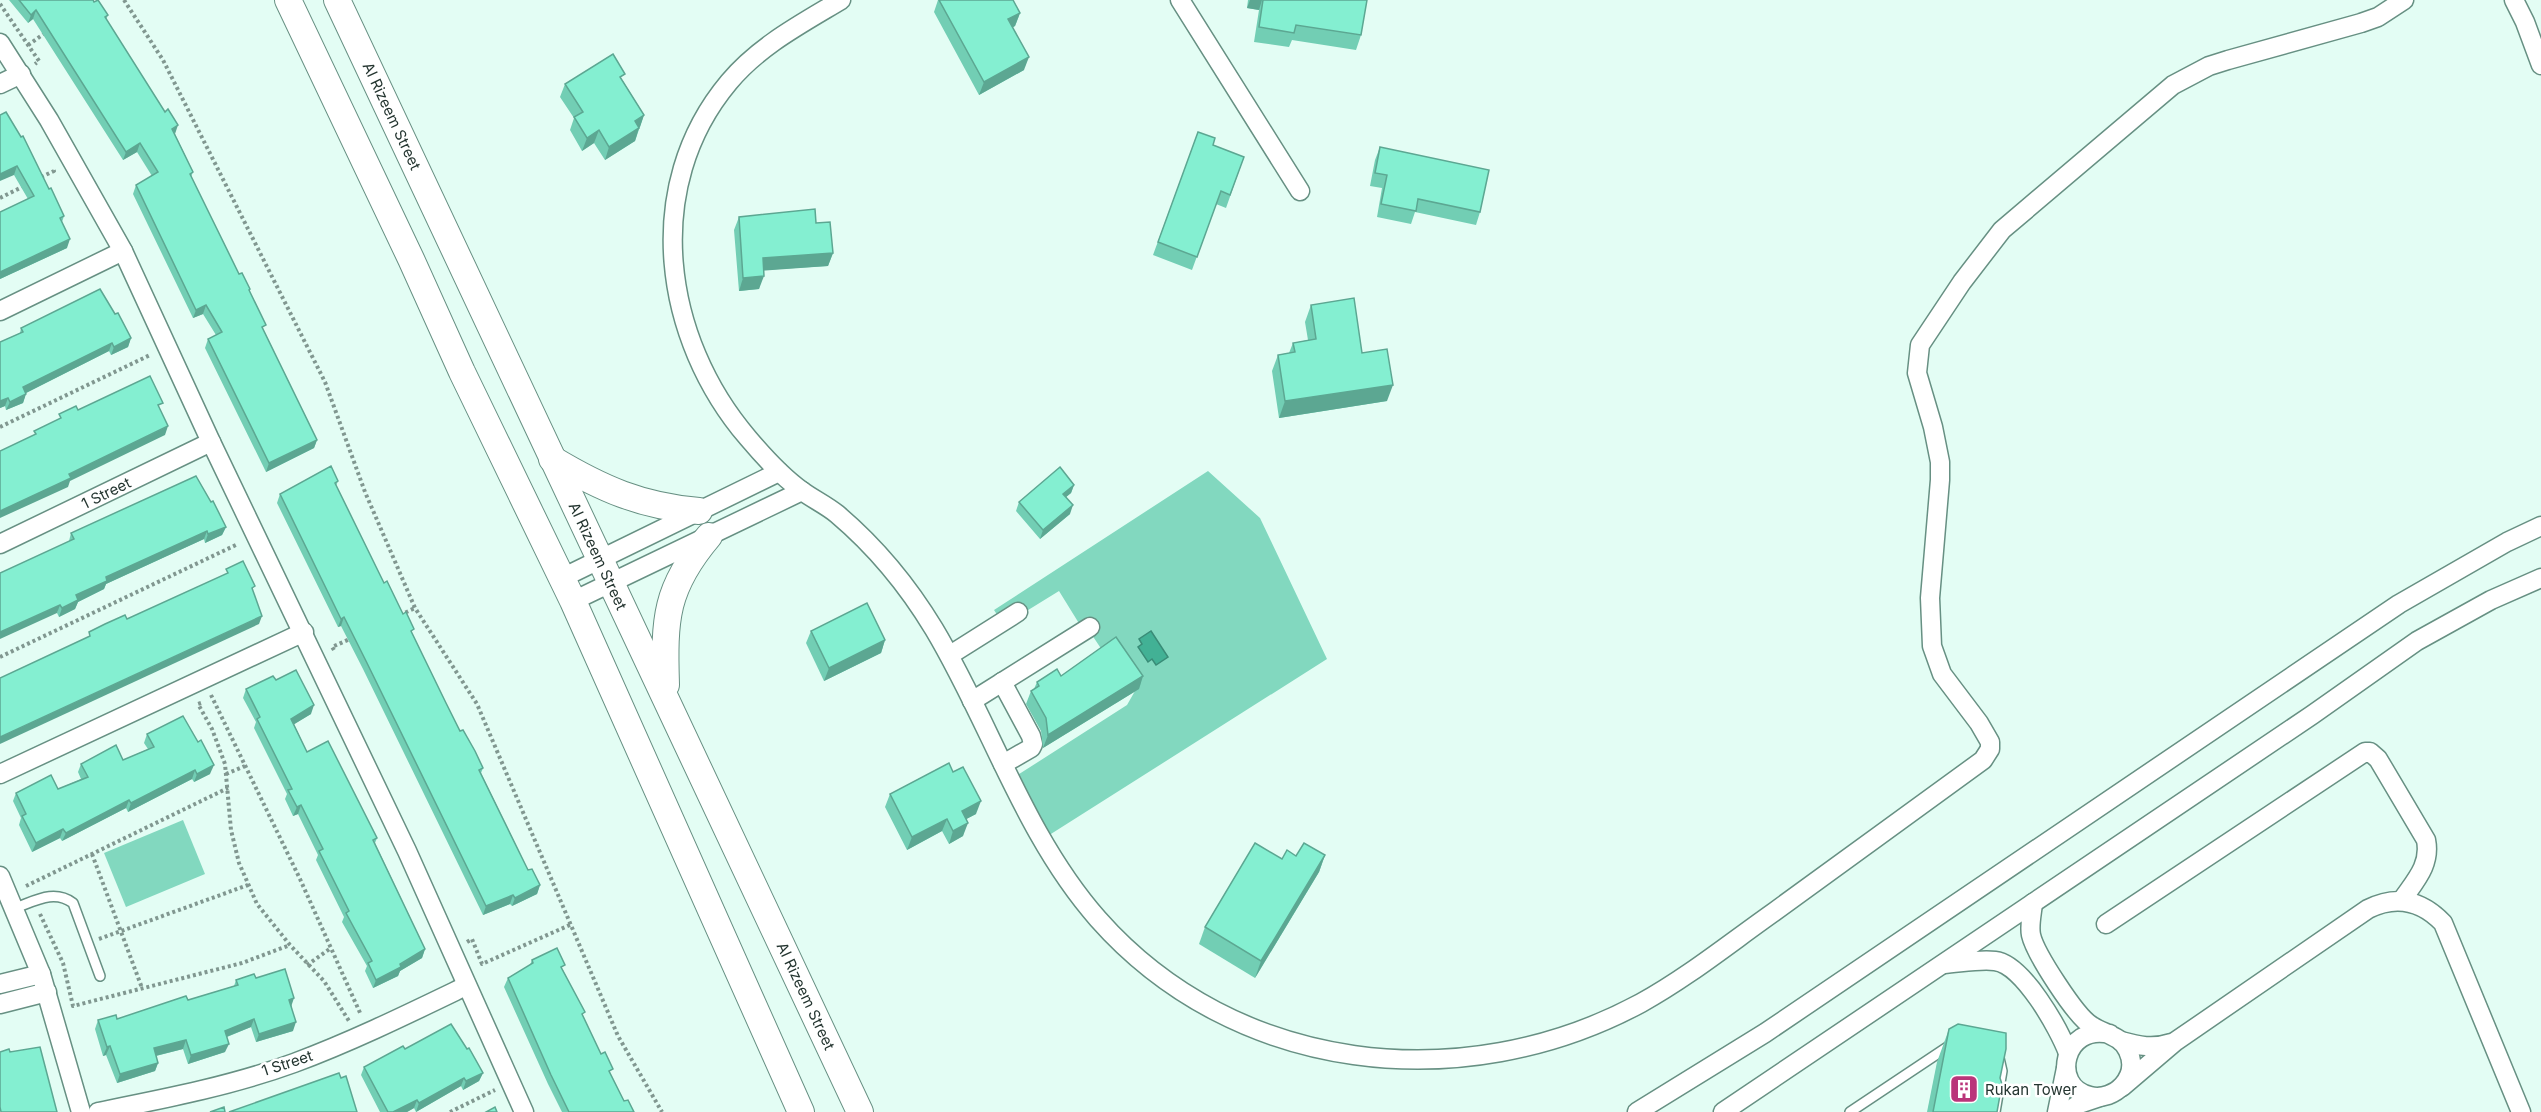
<svg xmlns="http://www.w3.org/2000/svg" width="2541" height="1112" viewBox="0 0 2541 1112" font-family="Inter,sans-serif">
  <rect width="100%" height="100%" fill="#e3fdf4"/>
  <g fill="#82d8bf">
    <path d="M1208,471L1260,518L1327,659L1043,839L1013,778L1127,705L1135,691L1108,651L1104,653L1090,632L1080,625L1059,591L1004,625L994,610Z"/>
    <path d="M183,820L205,874L126,907L104,853Z"/>
  </g>
  <path fill="#42b195" stroke="#398c77" stroke-width="1.5" d="M1151,631L1168,657L1156,665L1152,659L1148,662L1138,647L1142,644L1139,639Z"/>
  <g fill="none" stroke-linecap="round" stroke-linejoin="round">
    <g stroke="#679083" stroke-width="12">
      <g id="lane">
        <path d="M15,908C35,901 54,889 73,903L100,976"/>
        <path d="M1850,1112L1949,1046"/>
        <path d="M1995,1112L2002,1071L1999,1058"/>
      </g>
    </g>
    <g stroke="#679083" stroke-width="21">
      <g id="street">
        <path d="M841,0C801,24 759,46 729,82C641,187 663,339 748,438C764,457 781,476 802,491C813,499 826,505 837,514C876,547 908,586 934,629C991,724 1024,835 1098,919C1235,1074 1463,1099 1641,1003C1688,977 1730,943 1774,912C1844,861 1913,811 1983,760L1990,749V742L1979,723L1942,674L1932,646L1930,598L1940,480V462L1933,427L1917,373L1920,345L1962,282L2002,230L2173,85L2209,66L2228,60L2361,23L2378,17L2404,0"/>
        <path d="M1180,0L1300,191"/>
        <path d="M2514,0L2525,22L2541,65"/>
        <path d="M0,43L49,120L123,251L211,442L407,851L524,1112"/>
        <path d="M0,84L21,74"/>
        <path d="M0,311L123,251"/>
        <path d="M0,544L211,442"/>
        <path d="M562,578L779,472"/>
        <path d="M573,601L802,491"/>
        <path d="M950,655L1018,612"/>
        <path d="M1002,682L1031,736L1033,744L1031,748L1003,764"/>
        <path d="M972,701L1090,627"/>
        <path d="M0,774L304,632"/>
        <path d="M0,876L41,974L81,1112"/>
        <path d="M2033,903C2032,914 2029,925 2031,935C2035,953 2076,1017 2092,1026C2104,1034 2122,1036 2128,1051C2140,1076 2115,1102 2090,1096C2050,1087 2063,1023 2110,1034"/>
        <path d="M2106,924L2365,752H2370L2378,759L2426,840C2431,865 2415,881 2402,900"/>
        <path d="M1944,964C1960,963 1979,959 1995,961C2023,964 2059,1029 2068,1053"/>
        <path d="M0,984L41,974"/>
        <path d="M0,1004L47,992"/>
        <path d="M2121,1041C2139,1046 2153,1049 2171,1043"/>
        <path d="M2122,1087L2176,1041L2368,909C2396,895 2421,900 2443,923L2521,1112"/>
        <path d="M98,1112C163,1099 231,1086 294,1063C353,1041 410,1013 466,986"/>
        <path d="M1637,1112L1765,1033L2399,604L2507,542L2541,526"/>
        <path d="M1723,1112L2312,715L2417,641L2491,600L2541,578"/>
        <path d="M2057,1112L2066,1068"/>
        <path d="M2067,1112L2079,1104L2100,1097"/>
      </g>
    </g>
    <g stroke="#679083" stroke-width="28">
      <g id="secondary">
        <path d="M288,0L411,259L462,372L573,601L801,1112"/>
        <path d="M337,0L860,1112"/>
        <path d="M552,459C602,489 641,506 699,511"/>
        <path d="M666,685C664,619 665,588 709,536"/>
      </g>
    </g>
    <g stroke="#819790" stroke-width="4" stroke-dasharray="3 3" stroke-linecap="butt">
      <path d="M124,0L163,60L325,382L365,492L415,608L477,704L618,1036L662,1112"/>
      <path d="M0,4L39,61L35,64"/>
      <path d="M28,45L45,33"/>
      <path d="M41,177L54,171L53,169"/>
      <path d="M0,198L24,186"/>
      <path d="M0,427L150,355"/>
      <path d="M400,615L415,608"/>
      <path d="M334,650L332,647L352,638"/>
      <path d="M0,657L238,544"/>
      <path d="M211,695L300,879L361,1015"/>
      <path d="M201,703L198,704L212,729L225,764L231,830L239,863L257,904L290,945L324,981L349,1021"/>
      <path d="M226,774L245,766"/>
      <path d="M92,854L142,988"/>
      <path d="M26,886L228,788"/>
      <path d="M40,914L63,963L73,1006L242,963L290,945"/>
      <path d="M99,939L248,885"/>
      <path d="M467,942L472,939L482,964L572,924"/>
      <path d="M307,965L331,948"/>
      <path d="M450,1112L495,1090"/>
    </g>
    <use href="#lane" stroke="#fff" stroke-width="9"/>
    <use href="#street" stroke="#fff" stroke-width="18"/>
    <use href="#secondary" stroke="#fff" stroke-width="26"/>
  </g>
  <g fill="#72ceb4">
    <path d="M9,0H93L108,15L106,20L175,134L193,172L191,177L239,274L249,292L264,331L317,440L314,448L266,472L205,348L208,339L216,335L203,314L193,318L133,194L136,185L152,176L137,152L123,160L33,19L28,23Z"/>
    <path d="M938,0H1013L1020,13L1015,26L1013,27L1024,70L979,95L934,12Z"/>
    <path d="M1248,0H1367L1361,35L1356,50L1292,40L1289,47L1254,42L1259,10L1247,8Z"/>
    <path d="M623,81L644,115L635,141L605,160L594,143L582,151L570,130L574,118L560,97L565,84Z"/>
    <path d="M0,115L49,189L64,216L62,222L67,248L0,279V212L28,199L14,175Z"/>
    <path d="M1198,132L1213,145L1244,157L1226,208L1216,204L1192,270L1153,255Z"/>
    <path d="M1380,147L1480,212L1476,225L1415,212L1411,224L1377,217L1382,188L1370,186L1375,160Z"/>
    <path d="M739,217L816,223L833,253L828,266L763,270L759,289L739,291L734,230Z"/>
    <path d="M1311,305L1362,353L1387,401L1279,418L1272,371L1278,355L1289,353L1293,343L1308,340L1305,322Z"/>
    <path d="M21,328L131,338L128,347L111,355L109,351L26,393L23,403L6,410L5,406L0,408V342L20,333Z"/>
    <path d="M338,481L336,486L384,583L412,634L460,731L483,768L481,773L528,870L540,885L537,894L512,906L510,904L483,915L363,669L341,626L338,627L277,503L280,494Z"/>
    <path d="M1074,485L1071,493L1066,497L1070,514L1040,539L1016,511L1019,502Z"/>
    <path d="M226,527L222,535L205,543L204,539L106,584L104,589L78,602L75,609L59,617L57,613L69,541L71,533Z"/>
    <path d="M811,631L885,640L881,653L824,681L806,643Z"/>
    <path d="M1061,676H1143L1139,689L1043,748L1041,731L1026,704L1031,691L1034,689L1037,682Z"/>
    <path d="M276,680L311,714L294,724L307,752L377,838L375,843L425,949L422,958L400,971L398,976L373,988L365,971L367,966L342,922L344,917L316,860L318,855L298,814L293,816L285,799L287,794L254,728L256,722L243,698L246,689Z"/>
    <path d="M147,734L210,774L194,782L192,779L128,812L126,808L62,841L60,838L32,852L19,825L21,818L13,801L16,793L58,789L81,779L78,772L81,764L123,760L148,749L144,743Z"/>
    <path d="M890,794L976,814L966,819L963,836L949,844L942,831L907,850L885,807Z"/>
    <path d="M1325,855L1319,872L1255,978L1199,944L1205,927L1282,859L1296,856Z"/>
    <path d="M532,960L563,970L583,1017L624,1101L634,1112H562L548,1084L504,987L508,978L530,965Z"/>
    <path d="M256,978L292,1006L293,1031L256,1042L251,1027L227,1037L225,1052L188,1064L183,1049L156,1056L158,1063L155,1071L117,1083L106,1055L103,1056L95,1029L98,1020L117,1019L188,1000L234,986L236,980Z"/>
    <path d="M1949,1029L1997,1112H1927L1937,1062Z"/>
    <path d="M405,1049H467L483,1073L479,1081L463,1090L461,1086L416,1112L414,1108L407,1112H380L361,1075L364,1067Z"/>
  </g>
  <g fill="#5ca792">
    <path d="M1250,0H1262L1259,10L1247,8Z"/>
    <path d="M36,10L33,19L28,23L31,15Z"/>
    <path d="M1020,13L1015,26L1004,32L1008,19Z"/>
    <path d="M1029,57L1024,70L979,95L984,82Z"/>
    <path d="M644,115L640,127L630,133L635,121Z"/>
    <path d="M178,125L175,134L172,129Z"/>
    <path d="M639,128L635,141L605,160L609,147Z"/>
    <path d="M599,130L594,143L582,151L587,138Z"/>
    <path d="M140,143L137,152L123,160L126,152Z"/>
    <path d="M17,166L14,175L0,181V174Z"/>
    <path d="M70,239L67,248L0,279V272Z"/>
    <path d="M833,253L828,266L758,271L763,258Z"/>
    <path d="M764,276L759,289L739,291L743,278Z"/>
    <path d="M206,305L203,314L193,318L196,310Z"/>
    <path d="M131,338L128,347L111,355L114,347Z"/>
    <path d="M112,343L109,351L20,396L23,387Z"/>
    <path d="M1393,385L1387,401L1279,418L1285,401Z"/>
    <path d="M26,394L23,403L6,410L10,402Z"/>
    <path d="M8,398L5,406L0,408V401Z"/>
    <path d="M168,426L165,435L70,481L68,487L0,518V511L69,474Z"/>
    <path d="M317,440L314,448L266,472L269,463Z"/>
    <path d="M1074,485L1071,493L1060,502L1063,494Z"/>
    <path d="M1073,505L1070,514L1040,539L1043,530Z"/>
    <path d="M226,527L222,535L205,543L208,534Z"/>
    <path d="M207,531L204,539L106,584L104,589L78,602L75,609L59,617L62,608L76,595L106,577Z"/>
    <path d="M60,605L57,613L0,639V632Z"/>
    <path d="M262,616L259,624L0,744V737Z"/>
    <path d="M344,617L341,626L338,627L341,619Z"/>
    <path d="M885,640L881,653L824,681L829,668Z"/>
    <path d="M1143,676L1139,689L1043,748L1048,735Z"/>
    <path d="M314,705L311,714L288,728L291,719Z"/>
    <path d="M214,765L210,774L194,782L197,774Z"/>
    <path d="M195,770L192,779L128,812L131,803Z"/>
    <path d="M129,800L126,808L62,841L66,833Z"/>
    <path d="M981,801L976,814L957,824L962,811Z"/>
    <path d="M301,805L298,814L293,816L297,807Z"/>
    <path d="M947,819L942,831L907,850L912,837Z"/>
    <path d="M968,823L963,836L949,844L953,831Z"/>
    <path d="M63,829L60,838L32,852L36,843Z"/>
    <path d="M1325,855L1319,872L1255,978L1261,961Z"/>
    <path d="M540,885L537,894L512,906L515,898Z"/>
    <path d="M513,895L510,904L483,915L486,906Z"/>
    <path d="M425,949L422,958L400,971L398,976L373,988L376,980Z"/>
    <path d="M294,998L291,1007L289,1000Z"/>
    <path d="M254,1019L251,1027L221,1039L225,1031Z"/>
    <path d="M296,1022L293,1031L256,1042L259,1034Z"/>
    <path d="M186,1040L183,1049L151,1057L154,1048Z"/>
    <path d="M229,1044L225,1052L188,1064L191,1055Z"/>
    <path d="M110,1046L106,1055L103,1056L107,1047Z"/>
    <path d="M158,1063L155,1071L117,1083L120,1074Z"/>
    <path d="M483,1073L479,1081L463,1090L466,1081Z"/>
    <path d="M464,1078L461,1086L416,1112L419,1103Z"/>
    <path d="M417,1100L414,1108L407,1112H393Z"/>
  </g>
  <g fill="#84efd1" stroke="#5ca792" stroke-width="1.5">
    <path d="M19,0H93L94,2L98,0L108,15L105,17L165,112L168,109L178,125L172,129L193,172L190,174L239,274L242,273L250,289L249,290L266,325L262,327L317,440L269,463L208,339L222,332L206,305L196,310L136,185L158,172L140,143L126,152L36,10L31,15Z"/>
    <path d="M939,0H1013L1020,13L1008,19L1029,57L984,82Z"/>
    <path d="M1263,0H1367L1361,35L1296,25L1294,33L1259,27Z"/>
    <path d="M613,54L625,74L620,77L644,115L635,121L639,128L609,147L599,130L587,138L574,117L583,112L565,84Z"/>
    <path d="M6,112L21,137L23,136L49,189L51,188L64,216L60,218L70,239L0,272V212L34,196L17,166L0,174V115Z"/>
    <path d="M1198,132L1215,138L1213,145L1244,157L1230,195L1221,191L1197,257L1158,242Z"/>
    <path d="M1380,147L1489,170L1480,212L1418,199L1416,211L1381,204L1387,175L1375,173Z"/>
    <path d="M815,209L816,223L830,222L833,253L763,258L764,276L743,278L739,217Z"/>
    <path d="M100,289L115,314L118,313L131,338L114,347L112,343L23,387L26,394L10,402L8,398L0,401V342L23,332L21,328Z"/>
    <path d="M1354,298L1362,353L1387,349L1393,385L1285,401L1278,355L1295,352L1293,343L1316,339L1311,305Z"/>
    <path d="M150,376L163,403L158,405L168,426L69,474L71,478L0,511V451L36,434L34,431L61,418L59,414L76,406L78,410Z"/>
    <path d="M331,466L338,481L335,483L384,583L387,581L403,614L406,612L414,629L411,631L446,703L460,731L463,730L475,751L483,768L479,770L528,870L532,869L540,885L515,898L513,895L486,906L366,661L344,617L341,619L280,494Z"/>
    <path d="M1060,467L1074,485L1063,494L1073,505L1043,530L1019,502Z"/>
    <path d="M196,476L211,502L213,501L226,527L208,534L207,531L106,577L107,581L76,595L78,600L62,608L60,605L0,632V573L74,539L71,533Z"/>
    <path d="M243,561L255,586L252,588L262,616L0,737V678L90,636L89,632L105,624L125,615L127,619L228,573L226,569Z"/>
    <path d="M867,603L885,640L829,668L811,631Z"/>
    <path d="M1116,637L1143,676L1048,735L1046,718L1031,691L1039,686L1037,682L1057,669L1061,676Z"/>
    <path d="M296,670L314,705L291,719L307,752L328,741L377,838L373,840L425,949L400,964L401,967L376,980L368,963L372,961L346,913L349,911L319,851L323,849L301,805L297,807L288,790L292,789L257,719L260,717L246,689L273,676L276,680Z"/>
    <path d="M183,716L198,742L201,740L214,765L197,774L195,770L131,803L129,800L66,833L63,829L36,843L22,816L26,814L16,793L51,775L58,789L88,777L81,764L116,745L123,760L154,747L147,734Z"/>
    <path d="M949,763L953,772L963,767L981,801L962,811L968,823L953,831L947,819L912,837L890,794Z"/>
    <path d="M1255,843L1282,859L1287,850L1296,856L1304,843L1325,855L1261,961L1205,927Z"/>
    <path d="M557,948L565,965L561,967L585,1012L582,1014L601,1054L605,1052L613,1069L609,1071L624,1101L628,1100L634,1112H569L551,1075L508,978L533,963L532,960Z"/>
    <path d="M285,969L294,998L289,1000L296,1022L259,1034L254,1019L225,1031L229,1044L191,1055L186,1040L154,1048L158,1063L120,1074L110,1046L107,1047L98,1020L116,1015L117,1019L186,996L188,1000L238,985L236,980L254,974L256,978Z"/>
    <path d="M451,1024L467,1049L469,1048L483,1073L466,1081L464,1078L419,1103L417,1100L393,1112H388L364,1067L403,1046L405,1049Z"/>
    <path d="M1958,1024L2006,1033V1049L2000,1078L2002,1084L1997,1112H1933L1949,1029Z"/>
    <path d="M40,1047L57,1112H1L0,1107V1052L9,1049L10,1052Z"/>
    <path d="M339,1073L341,1078L346,1076L357,1112H229Z"/>
    <path d="M224,1107L225,1112H210Z"/>
    <path d="M495,1107L497,1112H486Z"/>
  </g>
  <defs>
    <g id="building-square" transform="scale(1.5)"><rect x="-9" y="-9" width="18" height="18" rx="4" fill="#ba357a" stroke="#fff"/><path d="M-4-6H4V6H1V3H-1V6H-4ZM-2.5-4.3h1.7v1.8h-1.7ZM.8-4.3h1.7v1.8H.8ZM-2.5-1h1.7V.8h-1.7ZM.8-1h1.7V.8H.8Z" fill="#fff"/></g>
  </defs>
  <g fill-rule="evenodd">
    <use href="#building-square" x="1964" y="1089"/>
  </g>
  <g text-anchor="middle" dominant-baseline="central" stroke-width="5" stroke-linejoin="round" paint-order="stroke">
    <g font-size="15" fill="#243530" stroke="#fff">
      <text transform="translate(392 116) rotate(65)">Al Rizeem Street</text>
      <text transform="translate(106 493) rotate(-26)">1 Street</text>
      <text transform="translate(598 556) rotate(65)">Al Rizeem Street</text>
      <text transform="translate(806 996) rotate(65)">Al Rizeem Street</text>
      <text transform="translate(287 1063) rotate(-18)">1 Street</text>
    </g>
    <g font-size="15" fill="#243530" stroke="#fff" text-anchor="start">
      <text x="1985" y="1089">Rukan Tower</text>
    </g>
  </g>
</svg>
